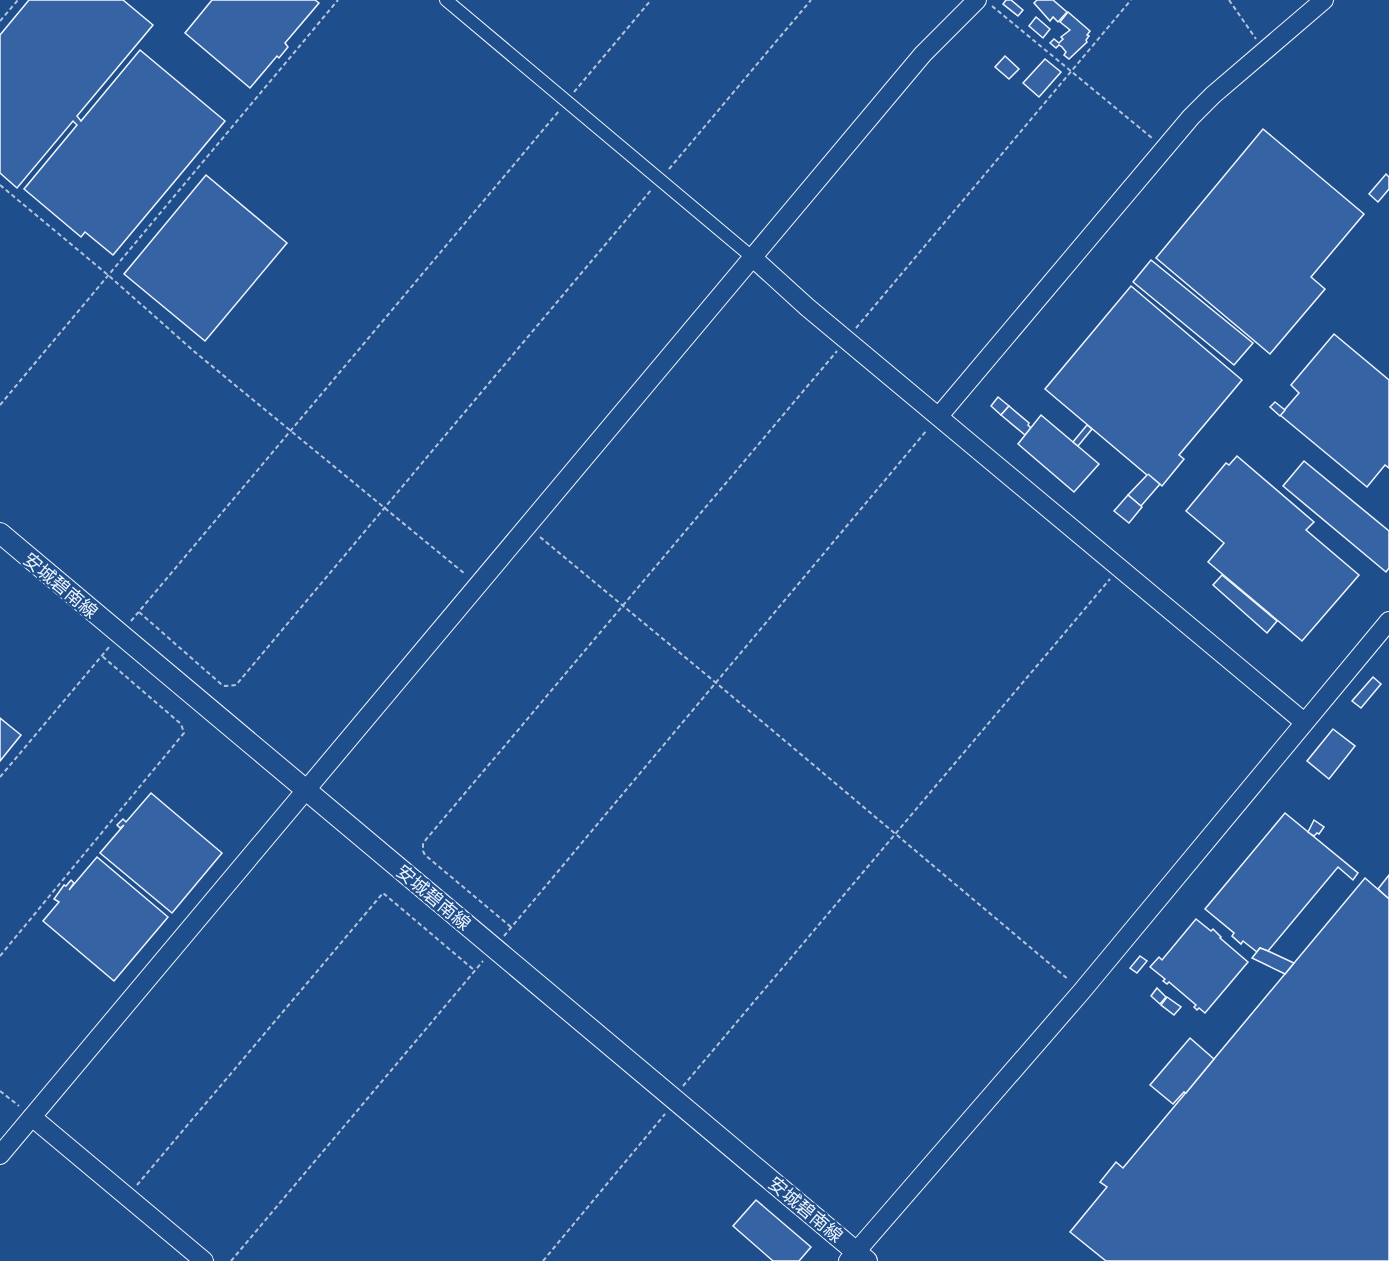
<svg xmlns="http://www.w3.org/2000/svg" width="1389" height="1261" viewBox="0 0 1389 1261" font-family="'Exo 2','Noto Sans JP',sans-serif">
  <rect width="100%" height="100%" fill="#1f4e8c"/>
  <g fill="#3563a3" stroke="#f2f6ff" stroke-width="1.5">
    <path d="M29,0H123L153,25L77,116L81,121L140,50L225,121L113,255L85,232L81,237L24,189L77,125L73,121L17,188L0,173V35Z"/>
    <path d="M212,0H315L319,3L285,43L288,47L279,58L277,56L250,88L185,33Z"/>
    <path d="M1006,0H1011L1023,10L1018,16L1003,4Z"/>
    <path d="M1037,0H1053L1067,12L1058,22L1053,17L1050,21L1034,3Z"/>
    <path d="M1068,12L1090,31L1087,35L1089,36L1086,40L1087,42L1069,59L1064,55L1066,52L1062,47L1059,45L1056,48L1050,43L1054,39L1059,43L1063,39L1061,37L1070,30L1060,22Z"/>
    <path d="M1036,17L1050,29L1043,38L1029,26Z"/>
    <path d="M1005,56L1019,69L1009,79L995,67Z"/>
    <path d="M1045,59L1061,72L1039,97L1023,83Z"/>
    <path d="M1263,129L1364,214L1311,277L1325,289L1270,354L1156,258Z"/>
    <path d="M1386,174L1389,177V189L1378,202L1369,194Z"/>
    <path d="M206,175L287,243L205,341L124,274Z"/>
    <path d="M1151,260L1253,343L1234,365L1133,282Z"/>
    <path d="M1131,286L1242,380L1179,455L1184,459L1162,486L1148,474L1160,484L1141,506L1128,495L1147,475L1045,389Z"/>
    <path d="M1334,334L1389,380V468L1385,465L1367,487L1280,415L1299,393L1291,385Z"/>
    <path d="M998,397L1009,406L1001,415L991,406Z"/>
    <path d="M1275,402L1285,410L1280,416L1270,407Z"/>
    <path d="M1009,406L1029,423L1028,425L1031,428L1025,435L1001,415Z"/>
    <path d="M1041,415L1099,464L1074,492L1018,444Z"/>
    <path d="M1087,425L1092,429L1078,446L1073,442Z"/>
    <path d="M1237,456L1314,522L1306,530L1359,575L1302,641L1208,562L1224,543L1186,511L1226,463L1229,465Z"/>
    <path d="M1304,461L1389,531V568L1386,572L1283,486Z"/>
    <path d="M1128,495L1142,507L1129,523L1114,511Z"/>
    <path d="M1222,575L1277,621L1267,633L1213,585Z"/>
    <path d="M1373,677L1381,684L1361,708L1352,701Z"/>
    <path d="M0,718L21,735L0,761Z"/>
    <path d="M1333,729L1355,746L1329,779L1307,761Z"/>
    <path d="M151,793L222,853L172,913L100,853L124,825L120,828L117,825L123,819L126,822Z"/>
    <path d="M1285,813L1358,873L1353,880L1338,867L1268,951L1260,948L1257,952L1243,941L1241,944L1232,936L1234,933L1205,909Z"/>
    <path d="M1314,820L1324,827L1319,834L1317,833L1314,836L1308,832Z"/>
    <path d="M97,857L168,917L114,981L43,921L59,902L54,899L64,885L66,886L71,880L74,883L69,890Z"/>
    <path d="M1389,875V899L1378,889Z"/>
    <path d="M1365,878L1389,899V1261H1106L1070,1232L1107,1187L1100,1182L1116,1162L1123,1168Z"/>
    <path d="M1196,919L1211,931L1213,929L1221,937L1220,938L1248,962L1205,1013L1199,1008L1197,1010L1194,1007L1196,1005L1169,982L1167,984L1163,981L1165,979L1150,967L1159,957L1162,960Z"/>
    <path d="M1260,948L1268,951L1294,963L1285,974L1252,958Z"/>
    <path d="M1140,956L1147,961L1137,973L1130,968Z"/>
    <path d="M1157,988L1166,997L1160,1004L1151,996Z"/>
    <path d="M1167,997L1181,1007L1174,1015L1161,1005Z"/>
    <path d="M1190,1038L1214,1059L1186,1093L1184,1092L1173,1104L1150,1085Z"/>
    <path d="M756,1200L811,1247L799,1261H773L733,1226Z"/>
  </g>
  <g fill="none" stroke-linecap="round" stroke-linejoin="round">
    <g stroke="#f2f6ff" stroke-width="14">
      <path id="street" d="M446,0L752,257"/>
    </g>
    <g stroke="#f2f6ff" stroke-width="20">
      <g id="secondary">
        <path d="M752,257L807,307L1304,722"/>
        <path d="M939,416L1191,117L1213,95L1324,0"/>
        <path d="M32,1117L204,1261"/>
        <path d="M0,1155L923,54L977,0"/>
        <path d="M848,1261L1082,991L1389,621"/>
      </g>
    </g>
    <g stroke="#f2f6ff" stroke-width="22">
      <path id="primary" d="M0,533L867,1261"/>
    </g>
    <g stroke="#b3c4dc" stroke-width="2" stroke-dasharray="4.5 3" stroke-linecap="butt">
      <path d="M1229,0L1256,39"/>
      <path d="M992,6L1152,138"/>
      <path d="M0,21L18,0"/>
      <path d="M574,92L651,0"/>
      <path d="M669,169L811,0"/>
      <path d="M0,185L108,275L196,353L465,574"/>
      <path d="M856,328L1131,0"/>
      <path d="M0,405L338,0"/>
      <path d="M540,537L715,682L1069,980"/>
      <path d="M139,612L221,684L225,686L236,685L651,190"/>
      <path d="M131,621L559,111"/>
      <path d="M0,777L110,646"/>
      <path d="M511,927L425,855L423,851V843L837,351"/>
      <path d="M504,936L927,430"/>
      <path d="M0,956L184,733L181,724L102,656"/>
      <path d="M683,1086L1110,579"/>
      <path d="M0,1091L19,1106"/>
      <path d="M137,1185L383,893L474,970"/>
      <path d="M231,1261L483,961"/>
      <path d="M543,1261L665,1114"/>
    </g>
    <use href="#street" stroke="#1f4e8c" stroke-width="12"/>
    <use href="#secondary" stroke="#1f4e8c" stroke-width="18"/>
    <use href="#primary" stroke="#1f4e8c" stroke-width="20"/>
  </g>
  <g text-anchor="middle" dominant-baseline="central" stroke-width="4.5" stroke-linejoin="round" paint-order="stroke">
    <g font-size="18" fill="#f2f6ff" stroke="#1f4e8c">
      <text transform="translate(61 585) rotate(40)">安城碧南線</text>
      <text transform="translate(434 897) rotate(40)">安城碧南線</text>
      <text transform="translate(806 1209) rotate(40)">安城碧南線</text>
    </g>
  </g>
</svg>
